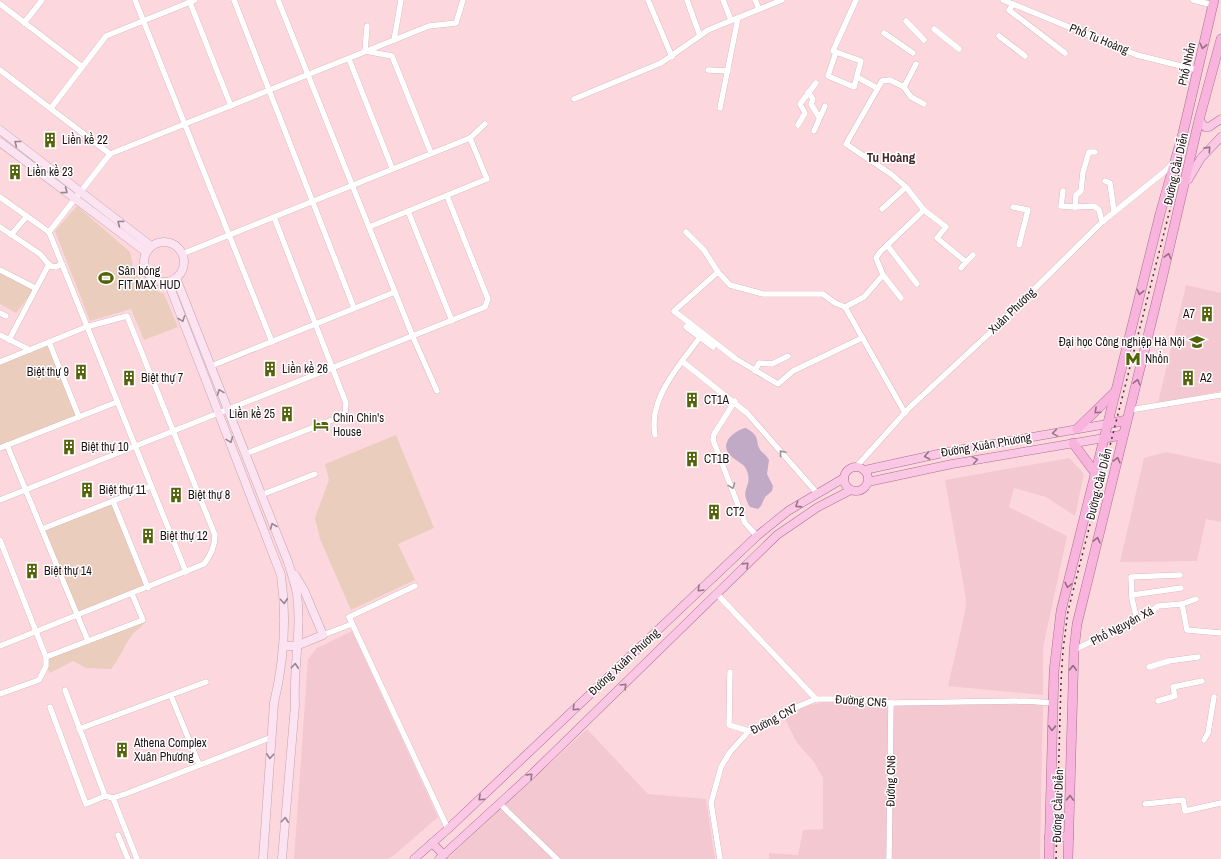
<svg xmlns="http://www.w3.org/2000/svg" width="1221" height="859" viewBox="0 0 1221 859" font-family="'Archivo Narrow',sans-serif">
  <rect width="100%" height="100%" fill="#fcd8de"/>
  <g fill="#f4c8d0">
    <path d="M1186,285L1221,293V391L1158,403Z"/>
    <path d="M1167,452L1221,464V522L1206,519L1197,561L1120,562L1144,458Z"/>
    <path d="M1069,458L1084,474L1075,516L1046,497L1014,488L1009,507L1067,536L1043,648V695L948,686L965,612L966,599L945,480Z"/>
    <path d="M352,631L438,817L393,856L387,859H294L308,659L317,648Z"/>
    <path d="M826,701L875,705L1043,704L1040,859H769V853L798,855L803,830L823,829V778L814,762L797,743L784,717L807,706Z"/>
    <path d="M587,729L648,794L706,799L715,859H447Z"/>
  </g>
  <g fill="#eacdbc">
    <path d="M77,206L130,252L134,270L145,286L164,294L178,327L144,340L131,309L90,321L55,231Z"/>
    <path d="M0,270L35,288L16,313L0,304Z"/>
    <path d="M49,342L79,417L0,448V362Z"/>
    <path d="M396,435L434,528L398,544L415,580L351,610L320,539L315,518L329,480L325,464Z"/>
    <path d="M113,501L148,588L77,616L42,529Z"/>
    <path d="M147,619C141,629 137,629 132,635C124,646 120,658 111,669L86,668L73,661L50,673L46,666V657Z"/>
  </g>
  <path fill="#c1aac5" d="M746,428C762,437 754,441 761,451C764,454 767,456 769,460L767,474L773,486L772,491L765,497L761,506L758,509L750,507C739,489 751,489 748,474C746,464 739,463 732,457C717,445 734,430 746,428Z"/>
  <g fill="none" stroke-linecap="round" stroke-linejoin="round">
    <g stroke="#c4a3a8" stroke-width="6">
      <g id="minor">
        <path d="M135,0L272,342"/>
        <path d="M189,0L231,106"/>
        <path d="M234,0L354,308"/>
        <path d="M278,0L413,337L437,391"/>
        <path d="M648,0L672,57"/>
        <path d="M687,0L700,36"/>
        <path d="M723,0L731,20"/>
        <path d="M755,0L759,9"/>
        <path d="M1003,0L1137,55L1197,70"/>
        <path d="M1193,0L1213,5"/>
        <path d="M0,4L81,66"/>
        <path d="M1013,4L1009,10L1065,53"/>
        <path d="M906,21L924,40"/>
        <path d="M24,23L42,0"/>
        <path d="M934,29L959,49"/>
        <path d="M884,33L913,53"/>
        <path d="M999,36L1025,56"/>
        <path d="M394,40L401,0"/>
        <path d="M365,51L392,56L431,153"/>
        <path d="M365,51L367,26"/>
        <path d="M836,52L861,61L854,87L828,76L836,52L833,51L856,0"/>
        <path d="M349,59L392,168"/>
        <path d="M0,70L110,154"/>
        <path d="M708,70L728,71"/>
        <path d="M857,77L877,88"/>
        <path d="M904,87L890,80L882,81L846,144L891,174L906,187L924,210L946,227L937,238L966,262L961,268"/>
        <path d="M904,87L911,97L924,104"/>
        <path d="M904,87L916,64"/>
        <path d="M808,92L813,99L811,104L819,117"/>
        <path d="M574,99L661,63L708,30L782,0"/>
        <path d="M51,108L106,36L195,0"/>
        <path d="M720,108L738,18"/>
        <path d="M798,125L805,113L800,104L816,83"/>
        <path d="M814,131L825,106"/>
        <path d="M1105,181L1110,183L1114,212"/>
        <path d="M1063,191L1061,206L1075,207L1094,206L1099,210L1102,222"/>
        <path d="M0,197L49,232L186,572"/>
        <path d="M1013,207L1028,210L1019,245"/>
        <path d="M1075,207L1076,195L1081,191L1083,172L1089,152H1095"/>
        <path d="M882,209L906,187"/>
        <path d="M408,211L452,321"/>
        <path d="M0,227L40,254L50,266L56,267L62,264"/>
        <path d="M369,227L487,179L470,138"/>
        <path d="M49,232L110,154L429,26L456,23L463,0"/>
        <path d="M686,232L704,250L718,272"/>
        <path d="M11,235L27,216"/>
        <path d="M887,245L917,284"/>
        <path d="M182,254L470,138L485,124"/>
        <path d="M966,262L973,255"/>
        <path d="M0,270L35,288"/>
        <path d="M883,275L901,298"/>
        <path d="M845,307L835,303L823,294H763L730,285L718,272L674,311L736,359L778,384L793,371L862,338"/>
        <path d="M845,307L864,297L883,275L876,258L880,252L924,210"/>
        <path d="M845,307L905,413"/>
        <path d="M0,313L6,316"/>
        <path d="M686,327L713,347"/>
        <path d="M0,335L30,350"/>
        <path d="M9,340L49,264"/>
        <path d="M49,342L79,417"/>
        <path d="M0,362L86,327L127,316L215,535C215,547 211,555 204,564L0,646"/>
        <path d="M683,362L747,413L817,493"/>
        <path d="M211,366L395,292"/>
        <path d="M755,371L759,363L772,364L788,356"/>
        <path d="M735,401L714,434L713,440L745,523L757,536"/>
        <path d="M1130,410L1221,395"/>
        <path d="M655,435C648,398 680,365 700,337"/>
        <path d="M7,445L88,641"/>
        <path d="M0,448L117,402"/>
        <path d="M245,454L345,415L346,403L274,217"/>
        <path d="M856,467L909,408L993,330L1102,222L1164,172L1173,163"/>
        <path d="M261,495L315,474"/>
        <path d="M0,500L485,307L488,299L447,196"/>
        <path d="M113,501L148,588"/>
        <path d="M42,529L151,486"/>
        <path d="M0,540L46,657V666L39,680L0,694"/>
        <path d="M415,586L349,617L448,829"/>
        <path d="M716,593L816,699"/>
        <path d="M1132,595L1181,588"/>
        <path d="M1182,604L1196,599"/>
        <path d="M1137,620L1132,599L1131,577L1180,575"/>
        <path d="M323,635L352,624"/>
        <path d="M1074,650L1148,614L1158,606L1182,604L1187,630L1221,633"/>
        <path d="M46,657L143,620L132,594"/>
        <path d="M1149,667L1169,661L1198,657"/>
        <path d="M730,672L729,725L749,731"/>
        <path d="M65,690L105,796L113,798L128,793L272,737"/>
        <path d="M171,696L199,764"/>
        <path d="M1158,701L1175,696L1173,687L1202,681"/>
        <path d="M50,707L86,804L105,796"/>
        <path d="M79,729L206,682"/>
        <path d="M1204,740L1208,733L1214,697"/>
        <path d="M113,798L137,859"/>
        <path d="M500,804L557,859"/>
        <path d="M1145,804L1183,800L1185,811L1221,803"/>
        <path d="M118,835L128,859"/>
        <path d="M720,859L711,803L721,767L730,752L749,731L799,706L816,699H854L891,703L1026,701L1052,703"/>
        <path d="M889,859L891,703"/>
      </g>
    </g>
    <g stroke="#c4a3a8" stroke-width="9">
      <g id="secondary">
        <path d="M0,130L151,246"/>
        <path d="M0,142L146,252"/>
        <circle cx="164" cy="262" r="20"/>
        <path d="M176,278L288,562C291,572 295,583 297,594C302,630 293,668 295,705L282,859"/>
        <path d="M168,282L281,575C287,618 284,661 274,703L263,859"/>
        <path d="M283,646H296L323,635L304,590L295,575"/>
      </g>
    </g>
    <g stroke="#ab6f90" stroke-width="9">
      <g id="primary">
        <path d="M1199,120L1205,127H1209L1221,119"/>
        <path d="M1188,180L1201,158L1221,137"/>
        <circle cx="856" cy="479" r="12"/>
        <path d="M865,470L947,452L1107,424"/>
        <path d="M868,482L952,464L1104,438"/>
        <path d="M432,843L444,855"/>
        <path d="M414,859L448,829L757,536L788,511L844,478"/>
        <path d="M439,859L533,773L777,535L818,507L851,490"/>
      </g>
    </g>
    <g stroke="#ab6f90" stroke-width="10">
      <g id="trunk">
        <path d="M1107,424L1127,420"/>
        <path d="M1077,429L1114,393"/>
        <path d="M1104,438L1123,435"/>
        <path d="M1073,443L1096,474"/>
        <path d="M1049,837H1069"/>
        <path d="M1049,859L1054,671L1061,611L1160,214L1183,133L1214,0"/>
        <path d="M1068,859L1074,650L1077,624L1162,279L1199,120L1221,39"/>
      </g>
    </g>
    <use href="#minor" stroke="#fff" stroke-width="5.5"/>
    <use href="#secondary" stroke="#fce3f2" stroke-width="8"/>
    <use href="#primary" stroke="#fac7e5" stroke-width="8"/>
    <use href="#trunk" stroke="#f8b4dc" stroke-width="9"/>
    <path stroke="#413234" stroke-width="1.5" stroke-dasharray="2 4" stroke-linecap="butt" d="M1056,859L1061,682L1063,650L1068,611L1180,170"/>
  </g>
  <defs><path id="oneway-chevron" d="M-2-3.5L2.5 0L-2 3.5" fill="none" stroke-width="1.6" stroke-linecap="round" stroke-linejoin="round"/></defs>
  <g stroke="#966c82">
    <use href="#oneway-chevron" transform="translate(1203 46) rotate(103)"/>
    <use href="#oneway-chevron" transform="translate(1168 256) rotate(-76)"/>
    <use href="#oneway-chevron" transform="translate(1140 292) rotate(104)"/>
    <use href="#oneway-chevron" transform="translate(1137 382) rotate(-76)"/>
    <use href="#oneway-chevron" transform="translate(1097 411) rotate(137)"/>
    <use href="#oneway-chevron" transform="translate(1117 460) rotate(-76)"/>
    <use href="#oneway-chevron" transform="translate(1097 540) rotate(-76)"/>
    <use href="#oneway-chevron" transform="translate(1068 585) rotate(104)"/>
    <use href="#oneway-chevron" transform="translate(1073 668) rotate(-88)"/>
    <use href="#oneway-chevron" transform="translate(1052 728) rotate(92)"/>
    <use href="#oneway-chevron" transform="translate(1070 798) rotate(-88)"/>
  </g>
  <g stroke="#99858f">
    <use href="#oneway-chevron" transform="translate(17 143) rotate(-142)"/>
    <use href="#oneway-chevron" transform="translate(65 191) rotate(37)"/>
    <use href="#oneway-chevron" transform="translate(120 223) rotate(-143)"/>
    <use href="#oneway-chevron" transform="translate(182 319) rotate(69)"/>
    <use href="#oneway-chevron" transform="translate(220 392) rotate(-111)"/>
    <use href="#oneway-chevron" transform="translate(230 440) rotate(69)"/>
    <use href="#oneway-chevron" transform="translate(273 526) rotate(-112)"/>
    <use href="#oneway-chevron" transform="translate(284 601) rotate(85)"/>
    <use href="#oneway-chevron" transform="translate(295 666) rotate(-85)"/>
    <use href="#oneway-chevron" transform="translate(270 756) rotate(94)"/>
    <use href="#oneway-chevron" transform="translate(285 820) rotate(-85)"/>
  </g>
  <g stroke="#977687">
    <use href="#oneway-chevron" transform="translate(1208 149) rotate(-48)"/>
    <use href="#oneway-chevron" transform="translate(1055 433) rotate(171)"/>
    <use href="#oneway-chevron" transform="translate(927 456) rotate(169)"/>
    <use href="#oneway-chevron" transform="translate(975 460) rotate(-10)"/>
    <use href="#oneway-chevron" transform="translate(798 505) rotate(147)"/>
    <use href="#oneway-chevron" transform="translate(746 565) rotate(-44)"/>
    <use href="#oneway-chevron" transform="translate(700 589) rotate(136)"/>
    <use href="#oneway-chevron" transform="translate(624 686) rotate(-45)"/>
    <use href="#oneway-chevron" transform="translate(575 708) rotate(136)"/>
    <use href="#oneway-chevron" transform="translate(530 776) rotate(-44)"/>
    <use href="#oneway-chevron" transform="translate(481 798) rotate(137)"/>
  </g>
  <g stroke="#9a9596">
    <use href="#oneway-chevron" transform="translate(782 453) rotate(-131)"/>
    <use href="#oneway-chevron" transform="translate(732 486) rotate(70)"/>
  </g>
  <defs>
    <g id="building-bare" transform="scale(1.2)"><path d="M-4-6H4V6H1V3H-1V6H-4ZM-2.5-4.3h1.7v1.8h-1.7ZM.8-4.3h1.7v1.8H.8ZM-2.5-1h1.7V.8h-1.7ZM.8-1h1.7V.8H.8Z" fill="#52630a" stroke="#fff" stroke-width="2.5" paint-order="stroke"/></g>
    <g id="stadium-bare" transform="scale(1.2)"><path d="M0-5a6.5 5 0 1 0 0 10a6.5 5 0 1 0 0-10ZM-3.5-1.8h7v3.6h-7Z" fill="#52630a" stroke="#fff" stroke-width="2.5" paint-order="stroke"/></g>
    <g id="university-bare" transform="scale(1.2)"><path d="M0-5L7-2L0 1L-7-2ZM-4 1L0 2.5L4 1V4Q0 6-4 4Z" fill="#52630a" stroke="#fff" stroke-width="2.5" paint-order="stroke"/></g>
    <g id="metro-bare" transform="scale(1.2)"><path d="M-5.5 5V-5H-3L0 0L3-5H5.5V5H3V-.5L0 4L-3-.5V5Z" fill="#52630a" stroke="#fff" stroke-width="2.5" paint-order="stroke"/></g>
    <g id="hotel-bare" transform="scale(1.2)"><path d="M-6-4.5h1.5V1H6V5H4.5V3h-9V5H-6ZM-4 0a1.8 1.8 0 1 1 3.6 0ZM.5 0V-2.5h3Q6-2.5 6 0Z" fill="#52630a" stroke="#fff" stroke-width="2.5" paint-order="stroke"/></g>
  </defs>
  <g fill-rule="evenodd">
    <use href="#building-bare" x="50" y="140"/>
    <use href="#building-bare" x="15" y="172"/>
    <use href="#stadium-bare" x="106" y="278"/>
    <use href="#building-bare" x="1207" y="314"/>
    <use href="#university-bare" x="1197" y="342"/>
    <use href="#metro-bare" x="1133" y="359"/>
    <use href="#building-bare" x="270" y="369"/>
    <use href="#building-bare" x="81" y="372"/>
    <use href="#building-bare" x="129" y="378"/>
    <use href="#building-bare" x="1188" y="378"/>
    <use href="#building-bare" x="692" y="400"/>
    <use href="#building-bare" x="287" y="414"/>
    <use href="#hotel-bare" x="321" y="425"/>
    <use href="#building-bare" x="69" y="447"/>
    <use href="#building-bare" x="692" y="459"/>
    <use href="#building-bare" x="87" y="490"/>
    <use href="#building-bare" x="176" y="495"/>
    <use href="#building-bare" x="714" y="512"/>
    <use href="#building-bare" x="148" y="536"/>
    <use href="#building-bare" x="32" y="571"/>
    <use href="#building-bare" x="122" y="750"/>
  </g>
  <g text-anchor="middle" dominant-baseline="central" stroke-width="3" stroke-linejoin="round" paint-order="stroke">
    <g font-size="12" fill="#1f1315" stroke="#fff">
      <text transform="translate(1099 39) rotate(22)">Phố Tu Hoàng</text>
      <text transform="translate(1187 64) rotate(-77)">Phố Nhổn</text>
      <text transform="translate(1176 169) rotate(-77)">Đường Cầu Diễn</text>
      <text transform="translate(1012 311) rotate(-44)">Xuân Phương</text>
      <text transform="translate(986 445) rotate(-10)">Đường Xuân Phương</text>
      <text transform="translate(1099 484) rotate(-76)">Đường Cầu Diễn</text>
      <text transform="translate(1122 626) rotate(-28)">Phố Nguyên Xá</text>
      <text transform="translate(624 662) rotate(-43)">Đường Xuân Phương</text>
      <text transform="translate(861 701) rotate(4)">Đường CN5</text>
      <text transform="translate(774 719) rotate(-28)">Đường CN7</text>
      <text transform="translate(891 781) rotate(-89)">Đường CN6</text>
      <text transform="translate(1058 806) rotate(-88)">Đường Cầu Diễn</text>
    </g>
    <g font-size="12" fill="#1f1315" stroke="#fff" text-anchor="start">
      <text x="62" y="140">Liền kề 22</text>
      <text x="27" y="172">Liền kề 23</text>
      <text x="118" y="271">Sân bóng<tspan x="118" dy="14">FIT MAX HUD</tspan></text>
      <text x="1195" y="314" text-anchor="end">A7</text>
      <text x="1185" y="342" text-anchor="end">Đại học Công nghiệp Hà Nội</text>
      <text x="1145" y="359">Nhổn</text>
      <text x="282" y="369">Liền kề 26</text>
      <text x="69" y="372" text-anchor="end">Biệt thự 9</text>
      <text x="141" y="378">Biệt thự 7</text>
      <text x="1200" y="378">A2</text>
      <text x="704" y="400">CT1A</text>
      <text x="275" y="414" text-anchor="end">Liền kề 25</text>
      <text x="333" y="418">Chin Chin's<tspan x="333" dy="14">House</tspan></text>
      <text x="81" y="447">Biệt thự 10</text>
      <text x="704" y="459">CT1B</text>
      <text x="99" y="490">Biệt thự 11</text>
      <text x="188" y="495">Biệt thự 8</text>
      <text x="726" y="512">CT2</text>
      <text x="160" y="536">Biệt thự 12</text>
      <text x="44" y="571">Biệt thự 14</text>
      <text x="134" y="743">Athena Complex<tspan x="134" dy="14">Xuân Phương</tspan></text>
    </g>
    <g font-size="13" font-weight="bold" fill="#41272c" stroke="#fff">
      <text x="891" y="157">Tu Hoàng</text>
    </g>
  </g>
</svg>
